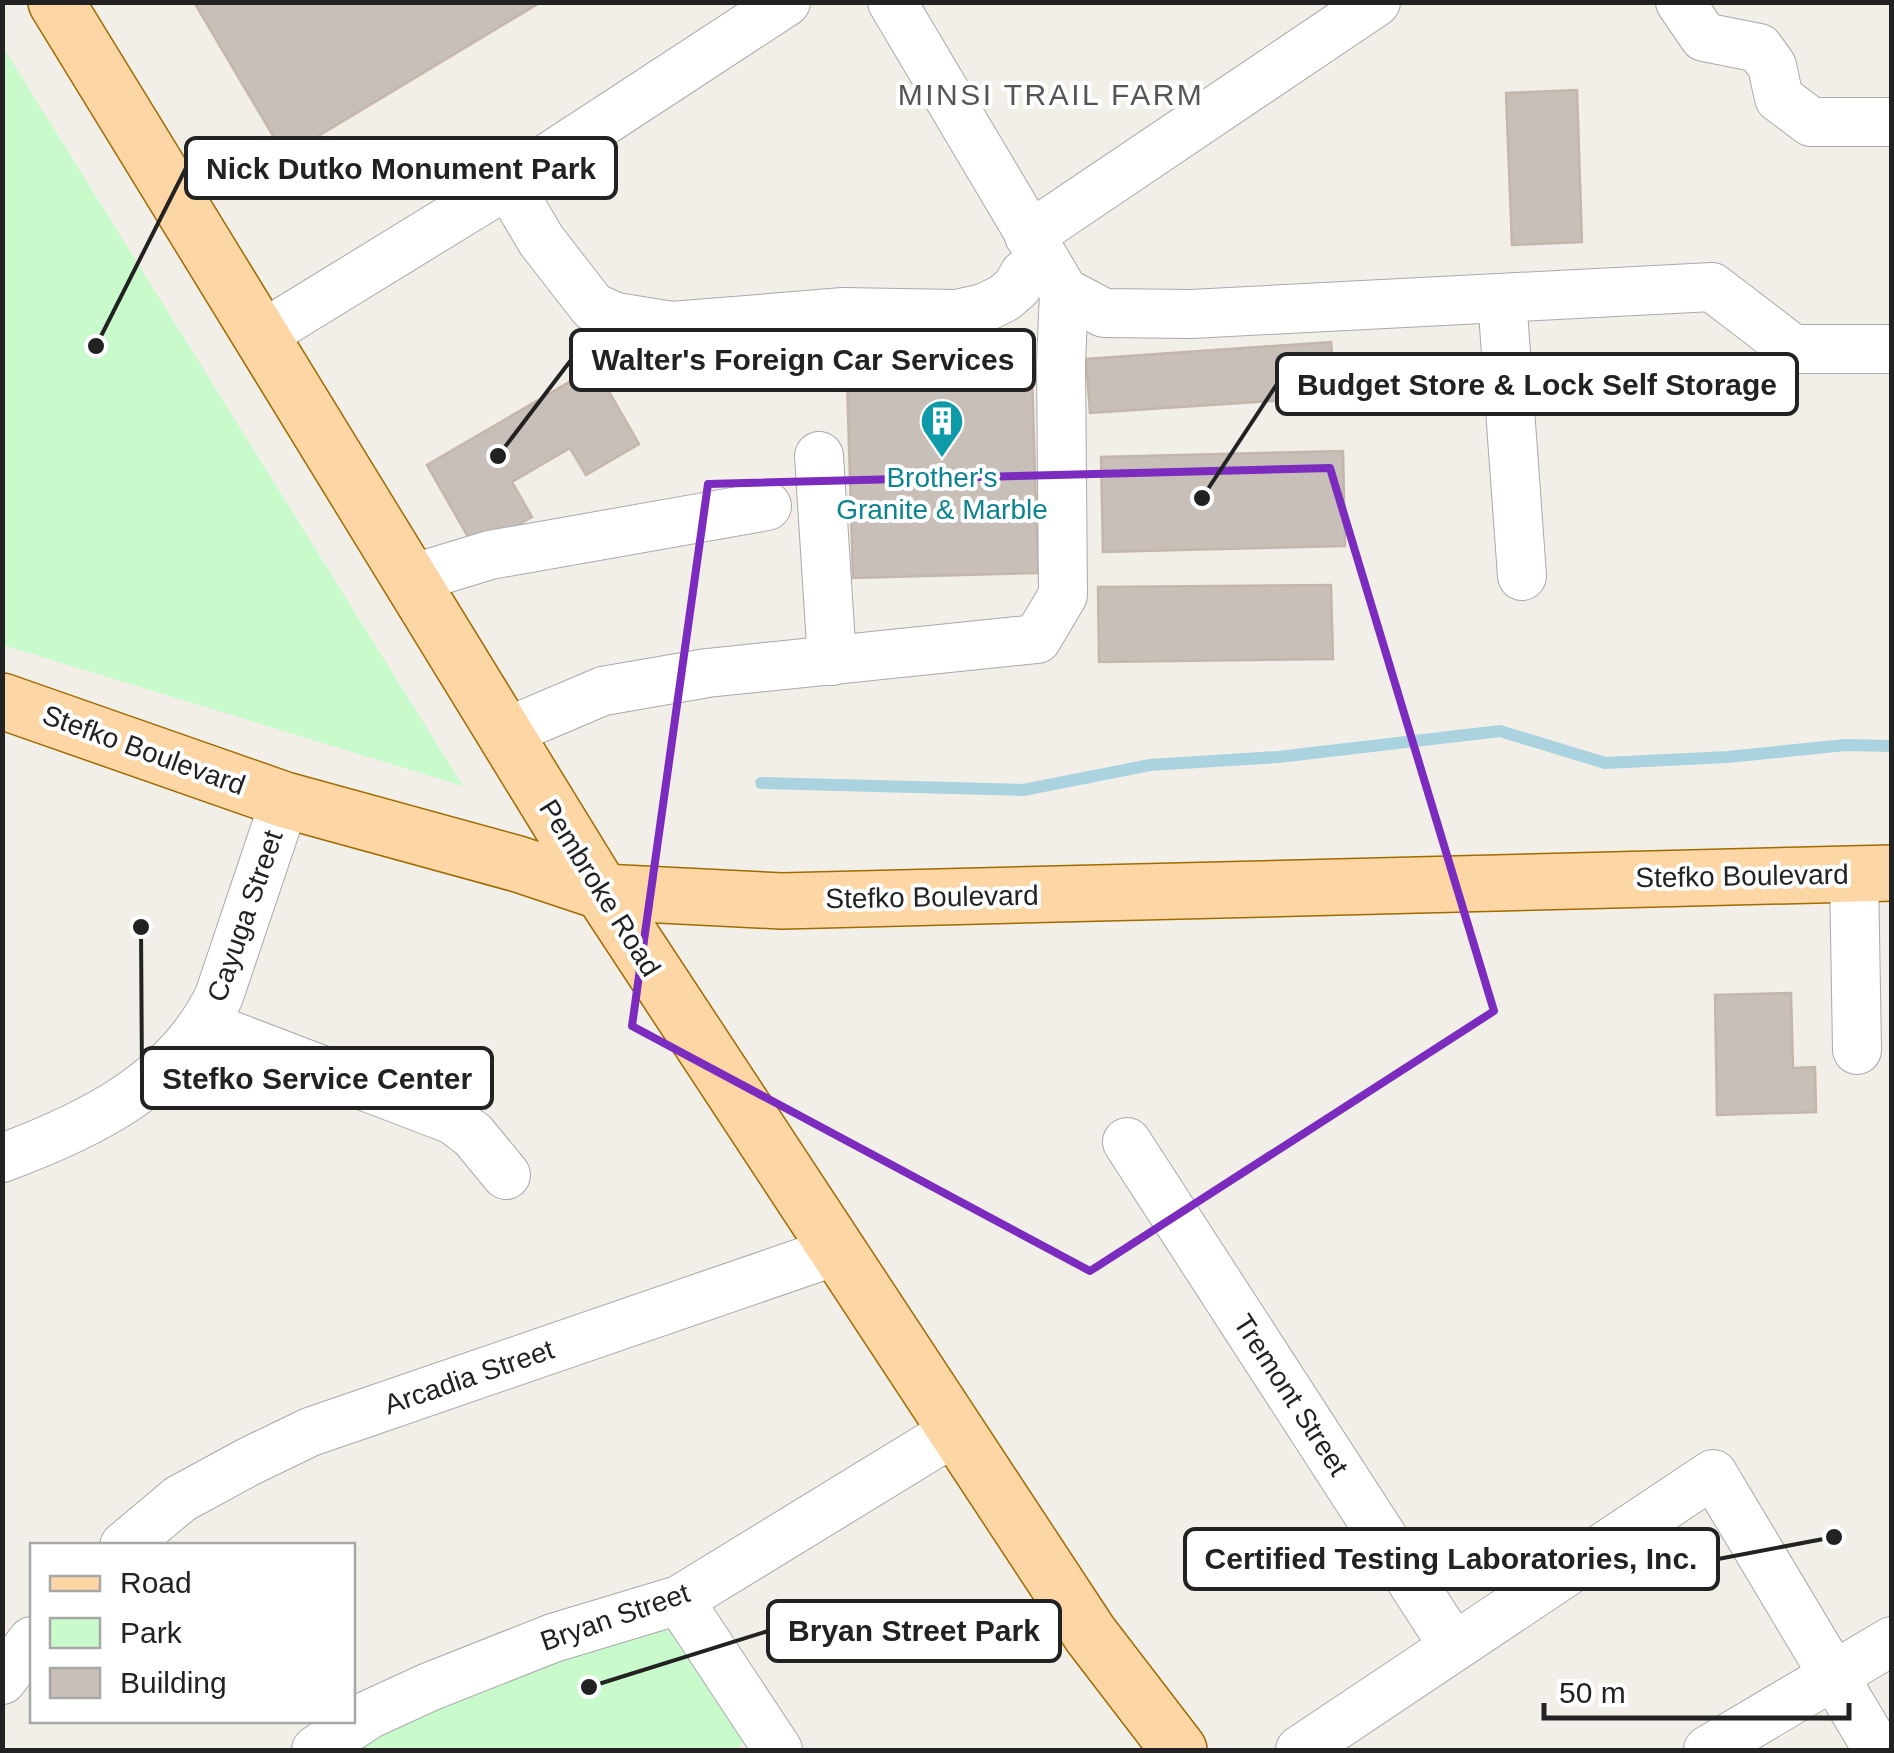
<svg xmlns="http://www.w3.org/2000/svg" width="1894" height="1753" viewBox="0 0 1894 1753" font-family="Arial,sans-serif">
  <rect width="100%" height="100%" fill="#f2efe9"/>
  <g fill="#c8facc">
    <path d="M2,47H3L463,786L3,645Z"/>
    <path d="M680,1624L745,1740L735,1750H342L488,1675Z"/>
  </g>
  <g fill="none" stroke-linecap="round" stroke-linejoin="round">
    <path stroke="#aad3df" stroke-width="12" d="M761,783L1023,790L1150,765L1278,757L1500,731L1605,763L1728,757L1845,745L1892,746"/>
  </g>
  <g fill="#c7bfb8" stroke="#c4b6ab" stroke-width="2.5">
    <path d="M194,2H541L285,156Z"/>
    <path d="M1577,90L1582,242L1512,245L1506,93Z"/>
    <path d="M1031,340L1038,573L853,578L846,346Z"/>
    <path d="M1331,342L1335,397L1090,413L1086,359Z"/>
    <path d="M595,367L639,444L586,475L570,448L512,482L532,517L475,549L427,465Z"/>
    <path d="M1343,451L1345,546L1103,552L1101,457Z"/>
    <path d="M1331,585L1333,659L1099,662L1098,587Z"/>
    <path d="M1791,993L1793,1068L1815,1067L1816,1112L1717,1115L1715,995Z"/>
  </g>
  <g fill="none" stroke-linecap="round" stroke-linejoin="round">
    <g stroke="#a9a9a9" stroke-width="50">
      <g id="minor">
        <path d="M892,2L1064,292L1104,313L1191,314L1712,287L1793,349H1892"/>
        <path d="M1680,2L1704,37L1759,48L1772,66L1779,98L1811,122H1892"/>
        <path d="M508,184L541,240L593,307L616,317L672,326L843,312L957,314L984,308L1004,298L1017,287L1024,274L1044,259"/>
        <path d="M1029,236L1376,2"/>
        <path d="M1502,298L1522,576"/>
        <path d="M262,335L508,184L786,2"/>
        <path d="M819,456L832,661"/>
        <path d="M411,579L490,555L767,506"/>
        <path d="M504,733L603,691L707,673L1037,639L1063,595L1061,363L1064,292"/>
        <path d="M1854,873L1857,1050"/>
        <path d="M204,1025L453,1120L473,1135L506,1175"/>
        <path d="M1127,1142L1454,1647"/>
        <path d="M2,1158C89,1126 177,1083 219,996L285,800"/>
        <path d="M124,1546L180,1499L248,1462L310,1432L836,1251"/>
        <path d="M679,1600L778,1750"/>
        <path d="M2,1680L32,1641"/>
        <path d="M316,1750L368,1715L429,1687L553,1638L679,1600L955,1431"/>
        <path d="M1300,1750L1713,1474L1878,1750"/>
        <path d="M1708,1750L1892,1641"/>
      </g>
    </g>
    <g stroke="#a06b00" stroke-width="58">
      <g id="major">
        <path d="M56,2L602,892L1090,1634L1179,1750"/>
        <path d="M2,701L285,800L518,864L602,892L782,901L1892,873"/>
      </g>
    </g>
    <use href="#minor" stroke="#fff" stroke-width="48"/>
    <use href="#major" stroke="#fcd6a4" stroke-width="55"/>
  </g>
  <path fill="none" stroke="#7b2cbf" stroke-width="8" stroke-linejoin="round" d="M1330,468L1494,1011L1090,1271L632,1026L708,484Z"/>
  <defs>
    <g id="building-pin" transform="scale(2.25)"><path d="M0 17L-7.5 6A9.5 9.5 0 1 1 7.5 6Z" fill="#0f9aa8" stroke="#fff"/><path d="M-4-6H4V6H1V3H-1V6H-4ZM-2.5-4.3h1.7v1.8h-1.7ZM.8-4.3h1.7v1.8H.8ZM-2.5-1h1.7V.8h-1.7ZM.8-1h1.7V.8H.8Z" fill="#fff"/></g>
  </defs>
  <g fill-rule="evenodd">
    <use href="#building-pin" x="942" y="421"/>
  </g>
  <g text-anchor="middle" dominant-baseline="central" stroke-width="8" stroke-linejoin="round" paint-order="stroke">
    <g font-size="28" fill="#0d838f" stroke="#fff">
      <text x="942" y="477">Brother's<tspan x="942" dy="32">Granite &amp; Marble</tspan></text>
    </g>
    <g font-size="28" fill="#222" stroke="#fff">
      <text transform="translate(144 750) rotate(20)">Stefko Boulevard</text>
      <text transform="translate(1742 876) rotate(-1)">Stefko Boulevard</text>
      <text transform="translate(600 888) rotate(58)">Pembroke Road</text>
      <text transform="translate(932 897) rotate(-1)">Stefko Boulevard</text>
      <text transform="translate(245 916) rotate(-71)">Cayuga Street</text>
      <text transform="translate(469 1377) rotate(-19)">Arcadia Street</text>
      <text transform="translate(1291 1395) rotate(57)">Tremont Street</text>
      <text transform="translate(615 1617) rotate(-19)">Bryan Street</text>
    </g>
    <g font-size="30" letter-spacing="2.5" fill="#555" stroke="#fff">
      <text x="1051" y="94">MINSI TRAIL FARM</text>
    </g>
  </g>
  <path fill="none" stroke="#222" stroke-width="4" d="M96 346L186 168M498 456L571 360M1202 498L1277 384M141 927L142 1078M1834 1537L1718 1559M589 1687L768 1631"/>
  <g fill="#222" stroke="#fff" stroke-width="4">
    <circle cx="96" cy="346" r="10"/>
    <circle cx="498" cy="456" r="10"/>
    <circle cx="1202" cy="498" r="10"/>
    <circle cx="141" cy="927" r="10"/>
    <circle cx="1834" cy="1537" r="10"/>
    <circle cx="589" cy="1687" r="10"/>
  </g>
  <g fill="#fff" stroke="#222" stroke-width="4">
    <rect x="186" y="138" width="430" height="60" rx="10"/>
    <rect x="571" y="330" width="463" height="60" rx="10"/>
    <rect x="1277" y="354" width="520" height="60" rx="10"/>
    <rect x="142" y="1048" width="350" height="60" rx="10"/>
    <rect x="1185" y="1529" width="533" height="60" rx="10"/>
    <rect x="768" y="1601" width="292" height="60" rx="10"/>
  </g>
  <g font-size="30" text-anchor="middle" font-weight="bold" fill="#222">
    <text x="401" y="179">Nick Dutko Monument Park</text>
    <text x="803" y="370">Walter's Foreign Car Services</text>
    <text x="1537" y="395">Budget Store &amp; Lock Self Storage</text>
    <text x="317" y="1089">Stefko Service Center</text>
    <text x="1451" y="1569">Certified Testing Laboratories, Inc.</text>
    <text x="914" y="1641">Bryan Street Park</text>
  </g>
  <rect width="1894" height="1753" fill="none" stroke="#222222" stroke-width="10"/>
  <rect x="30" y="1543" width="325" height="180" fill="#ffffff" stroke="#a7a7a7" stroke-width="2.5"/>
  <rect x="50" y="1576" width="50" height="15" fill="#fcd6a4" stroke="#a7a7a7" stroke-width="2.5"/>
  <text x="120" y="1593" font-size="30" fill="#222222">Road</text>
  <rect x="50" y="1618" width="50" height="30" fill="#c8facc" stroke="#a7a7a7" stroke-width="2.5"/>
  <text x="120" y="1643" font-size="30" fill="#222222">Park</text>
  <rect x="50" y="1668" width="50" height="30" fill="#c7bfb8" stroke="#a7a7a7" stroke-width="2.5"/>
  <text x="120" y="1693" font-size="30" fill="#222222">Building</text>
  <path d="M1544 1703v15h305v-15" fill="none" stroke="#222222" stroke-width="5"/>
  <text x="1559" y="1703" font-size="30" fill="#222222" stroke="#ffffff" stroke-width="8" paint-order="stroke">50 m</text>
</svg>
